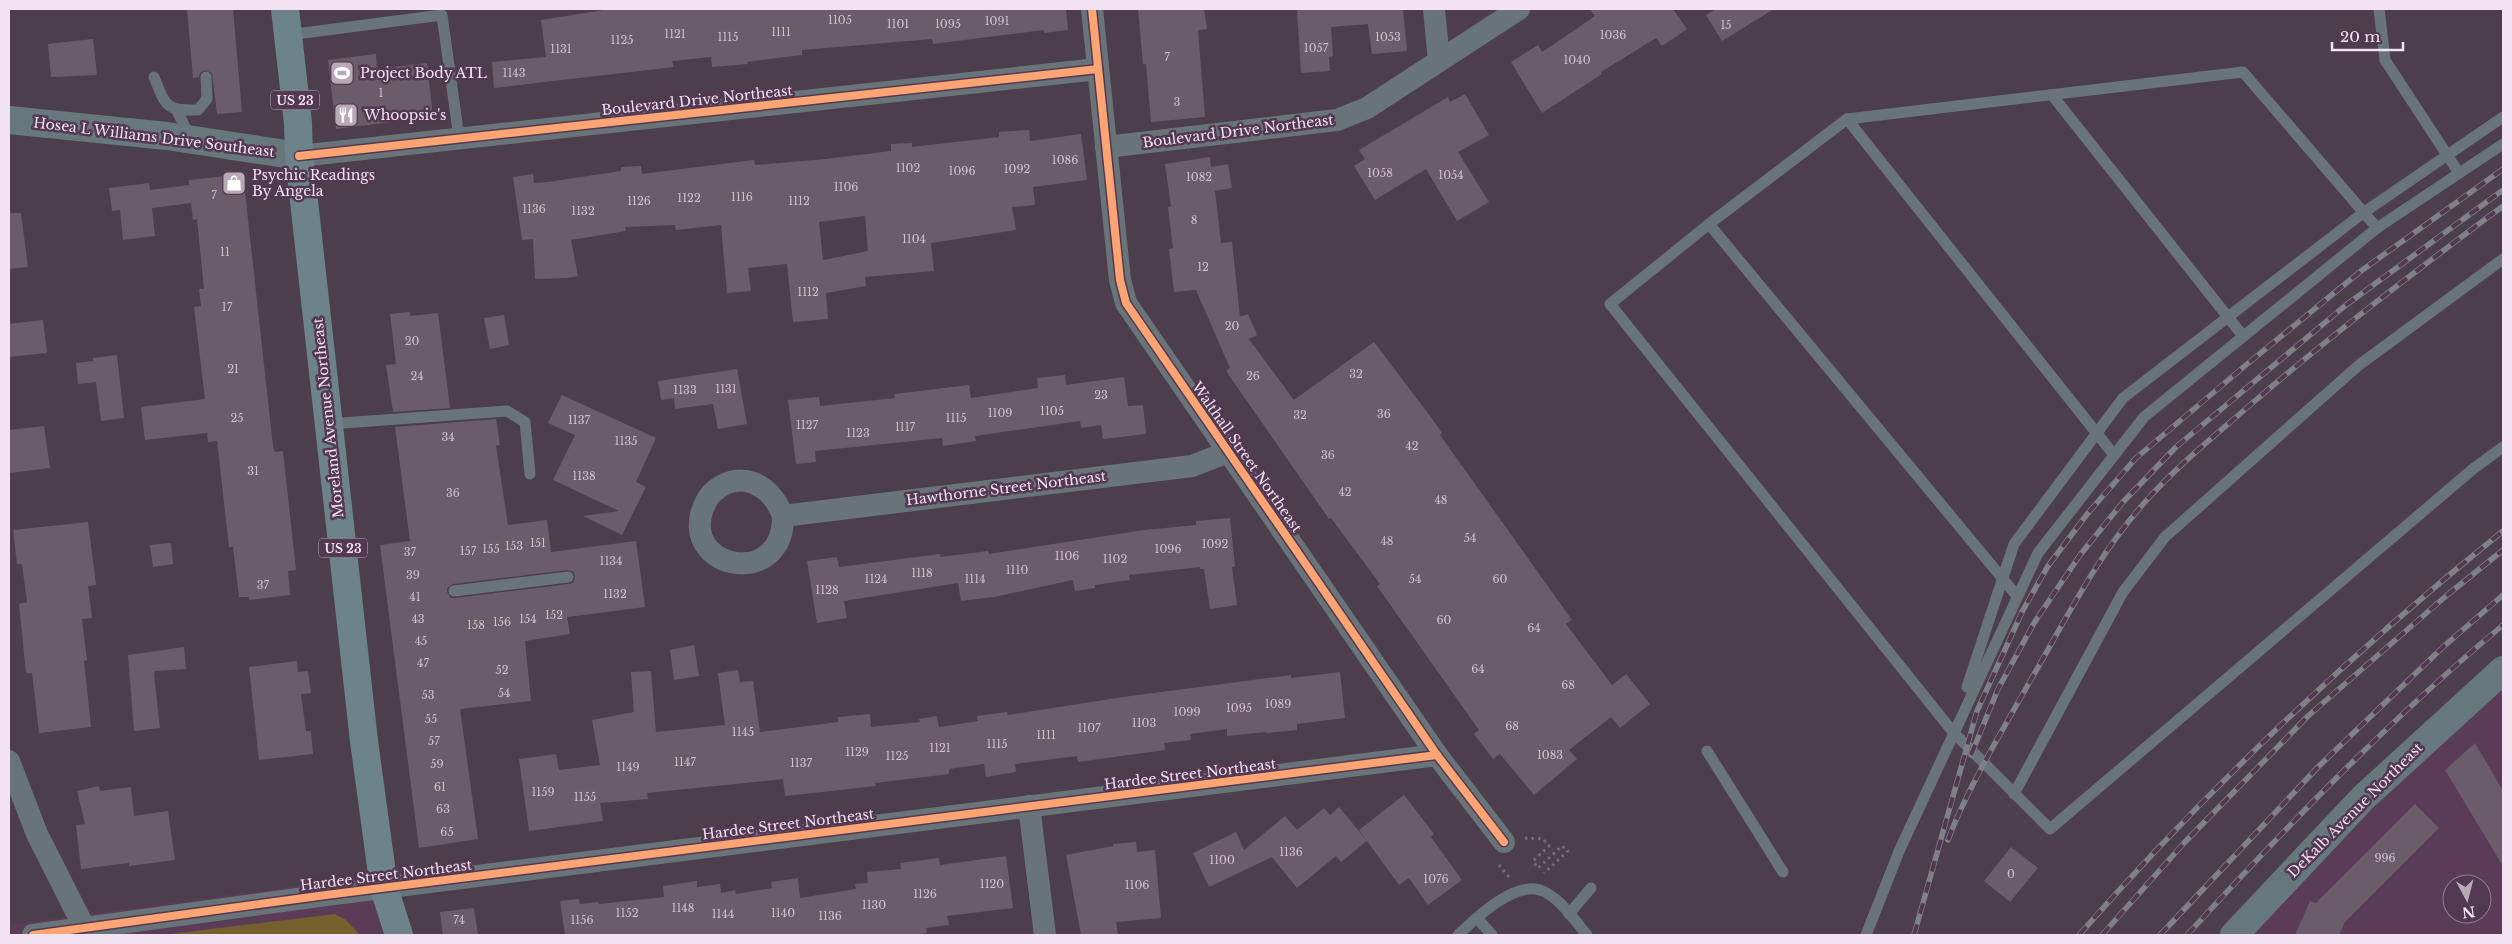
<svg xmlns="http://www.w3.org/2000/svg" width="2512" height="944" viewBox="0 0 2512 944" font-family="'Libre Baskerville',serif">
  <rect width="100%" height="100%" fill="#4d3e4c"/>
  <g fill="#5a3c59" fill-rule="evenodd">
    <path d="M2503,659V935H2232ZM2452,884H2482V914H2452Z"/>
    <path d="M375,875L382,935H9V925Z"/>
  </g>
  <path fill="#755f2d" d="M335,914L346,920L360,935H162Z"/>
  <g fill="#6a5d69" fill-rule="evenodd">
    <path d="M187,9H233L242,112L217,114L212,73L205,70L200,73L199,77L193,78Z"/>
    <path d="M610,9H1066L1068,30L1044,33V30L933,44L932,39L802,50V55L747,62L748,64L712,67L711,57L672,61L674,67L494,88L492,62L546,57L541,20Z"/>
    <path d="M1138,9H1204L1207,29L1198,30L1205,117L1151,122L1146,64H1143Z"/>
    <path d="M1297,9H1403L1407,51L1372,54L1368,24L1331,27L1333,56L1329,57L1330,71L1301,73Z"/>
    <path d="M1590,9H1673L1687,29L1662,46L1656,38L1601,72L1602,74L1542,113L1511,62L1538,45L1542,52L1560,40L1595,16Z"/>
    <path d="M1716,9H1774L1722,41L1706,15Z"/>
    <path d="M93,39L97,75L51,77L48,44Z"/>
    <path d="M376,54L377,69L427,63L433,117L336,129L328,60Z"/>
    <path d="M1465,94L1489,135L1458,152L1489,202L1457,221L1426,169L1375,200L1354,166L1365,159L1359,150L1448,97L1450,102Z"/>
    <path d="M1029,130L1030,141L1081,134L1087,180L1033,187L1035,205L1012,207L1016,230L931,243L934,271L865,277L866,286L826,293L828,319L793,322L787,264L748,268L751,291L727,293L721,225L676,230L675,225L625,227L626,231L571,240L578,276L568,278L535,279L533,239L522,240L513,177L533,174L534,183L548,182L621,171V167L641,166L642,174L754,160L755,165L826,159L891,151V144L912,143V147L999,137V132ZM865,216L868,251L823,260L819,222Z"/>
    <path d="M1210,157L1211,167L1228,164L1232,188L1215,191L1221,243L1232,242L1240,317L1248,314L1257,335L1249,339L1294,400L1374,342L1433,420L1442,433L1440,435L1572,620L1566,624L1612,685L1626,674L1650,704L1620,728L1611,717L1569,750L1577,759L1534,795L1500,754L1493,759L1474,734L1479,730L1377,586L1380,584L1331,518L1329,519L1226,371L1230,368L1196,290L1174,292L1169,249L1173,248L1168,207L1171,206L1165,164Z"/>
    <path d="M243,174L273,446L275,452L283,451L296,570L288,571L290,595L249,600V597H239L233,547H229L217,441L208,442L207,433L145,440L141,407L205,399L194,307L201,306L199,289H204L197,219L193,220L191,203L152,208L155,236L123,240L120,210L112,211L109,188L149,183L150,190L189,185V180Z"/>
    <path d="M9,213H21L28,267L9,269Z"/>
    <path d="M410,312V316L438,313L450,408L393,412L386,365L396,364L390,314Z"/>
    <path d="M504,315L509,345L490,349L484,318Z"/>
    <path d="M43,320L47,353L9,357V324Z"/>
    <path d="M117,355L124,418L101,421L96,382L78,384L76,363L93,361V358Z"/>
    <path d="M737,369L747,424L718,429L713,404L675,409L674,398L661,400L658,381Z"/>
    <path d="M1065,375L1066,385L1124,377L1128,406L1143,405L1146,434L1103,439L1101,425L1081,428L1080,421L975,436L976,441L943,446L942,438L815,451L816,462L796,464L788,400L819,397L820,406L895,398L894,394L969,385L971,398L1038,388L1037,378Z"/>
    <path d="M562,395L656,438L636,482L646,487L622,535L583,516L619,511L553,480L575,435L548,423Z"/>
    <path d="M496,419L500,445L496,446L508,525L547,520L551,552L636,541L645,607L567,617L570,634L525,641L531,701L460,709L478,839L419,848L380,545L410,541L395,427ZM568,570L574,572L575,577L573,583L569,584L455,598H451L447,592V588L453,584Z"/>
    <path d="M44,426L50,468L10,473L9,430Z"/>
    <path d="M1230,518L1235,566L1232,567L1237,605L1210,609L1204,569H1200V567L1129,575L1130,580L1095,585V588L1075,591L1073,580L994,597L961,601L958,583L844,601L847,618L817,623L807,561L837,557L839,567L940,554V557L988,551L989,554L1144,530L1196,525V521Z"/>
    <path d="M88,522L96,585L88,586L92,618L82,619L87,660L84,661L91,727L39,733L32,673H26L19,604L27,602L22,564H17L13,530Z"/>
    <path d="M171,543L173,564L153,567L150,545Z"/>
    <path d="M694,645L699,676L674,680L670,650Z"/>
    <path d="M184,647L186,669L155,671L154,674L160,728L134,731L128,655Z"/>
    <path d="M297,661L298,672L308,671L311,693L301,694L306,731H311L313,754L259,760L249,667Z"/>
    <path d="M738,670L740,682L753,681L760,732L838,722V717L870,714L871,727L920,722L919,719L937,716L939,727L978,721L977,716L1007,712L1008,715L1123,697L1260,679L1291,675V678L1340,672L1345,718L1297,724V730L1266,733V732L1227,736V729L1190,734L1191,740L1164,743L1165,750L1078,762L1077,756L1015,764L1016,772L986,777L984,764L949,769V774L875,783L876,786L785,796L783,779L647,793L648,799L600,803L603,821L529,831L519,759L556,754L559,770L600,765L592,720L634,712L631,672L651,671L656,732L725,725L718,673Z"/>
    <path d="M2475,743L2503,791V866L2445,770Z"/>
    <path d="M99,786L100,791L131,787L134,816L168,811L175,860L129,866V863L81,869L76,825L85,824L77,791Z"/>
    <path d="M1404,795L1434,834L1431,837L1462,880L1428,905L1409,878L1399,885L1359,830Z"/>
    <path d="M2415,804L2439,828L2345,922L2339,935H2295L2310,901L2316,903Z"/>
    <path d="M1339,807L1367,841L1341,862L1336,856L1297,888L1272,857L1209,887L1193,853L1236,832L1244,850L1285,816L1297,830L1324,808L1330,815Z"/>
    <path d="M1136,842L1137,852L1155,850L1161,918L1116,922L1118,935H1081L1066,855L1113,846V844Z"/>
    <path d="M2011,847L2038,868L2010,902L1984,881Z"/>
    <path d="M1006,856L1013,908L947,916L949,925L926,928L927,933L910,935H565L560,901L579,899L580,904L598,902L599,904L664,897L663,886L697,881V887L720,884L721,893L735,890L736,894L772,888L771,882L798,878L800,898L856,889L855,884L868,883L867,872L901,869L900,863L939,858L940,865Z"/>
    <path d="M474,908L478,935H443L440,912Z"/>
  </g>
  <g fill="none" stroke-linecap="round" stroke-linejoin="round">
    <g stroke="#6e7278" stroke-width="3" stroke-dasharray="2.5 4" stroke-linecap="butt">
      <path d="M1525,838L1543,839L1549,846L1533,861L1538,868L1562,846L1568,851L1544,873"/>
      <path d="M1499,865L1509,877"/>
    </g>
    <g stroke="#697479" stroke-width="11">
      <path d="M2379,9L2385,60L2459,173"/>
      <path d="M288,35L442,15L459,138"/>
      <path d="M154,77C166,106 165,111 198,110L207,99L206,77"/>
      <path d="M2052,95L2243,336"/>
      <path d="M177,111L186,129L194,135"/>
      <path d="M1847,119L2114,455"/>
      <path d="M1709,224L2017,596"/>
      <path d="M2377,228L2243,72L1847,119L1709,224L1610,304L1953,732L2050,829L2473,469L2503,447"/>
      <path d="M329,424L507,411L525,422L530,474"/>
      <path d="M454,591L568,577"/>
      <path d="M1967,687L2014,544L2123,398L2363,213L2503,117"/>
      <path d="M1707,751L1783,872"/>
      <path d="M2014,794L2123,592L2165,537L2359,365L2503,259"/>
      <path d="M1569,914L1591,888"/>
      <path d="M1477,918L1492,935"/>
      <path d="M1458,935C1476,918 1513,882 1540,890C1559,896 1575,921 1587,935"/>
      <path d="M1866,935L1900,849L2038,553L2144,417L2377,228L2503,144"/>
    </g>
    <g stroke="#697479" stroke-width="22">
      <path d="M1092,9L1120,280L1126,303L1437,755L1504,842"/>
      <path d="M1434,9L1439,61"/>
      <path d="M1106,147L1337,120L1367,108L1519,9"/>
      <path d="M299,156L1098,69"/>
      <path d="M783,516C771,484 739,467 711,494C706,500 703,507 701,515C688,571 784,587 783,516L1192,466L1228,452"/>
      <path d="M9,761L37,834L85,929"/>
      <path d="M1029,806L1045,935"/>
      <path d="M33,935L326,895L1437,755"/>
    </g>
    <g stroke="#67787c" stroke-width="28">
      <path d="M9,120L167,136L299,156"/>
      <path d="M2234,935L2363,798L2503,670"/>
    </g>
    <path stroke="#6c8489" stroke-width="28" d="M285,9L298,123L299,156L364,741L384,888L399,935"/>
    <g stroke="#7f8088" stroke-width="5.5">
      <g id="rail">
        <path d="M1971,755L1998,689L2034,623L2080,555L2123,502L2176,447L2346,305L2503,190"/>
        <path d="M1948,840C1967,789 2002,731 2029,683C2065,621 2096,557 2145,502C2176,467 2213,437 2249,406C2331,335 2417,270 2503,206"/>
        <path d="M1914,935L1977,711L2023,610L2048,566L2088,513L2136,458L2246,365L2361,271L2503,169"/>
        <path d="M2079,935C2208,788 2350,654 2503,531"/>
        <path d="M2102,935L2184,843L2308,716L2446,596L2503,550"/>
        <path d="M2160,935L2318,767L2443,647L2503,595"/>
        <path d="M2187,935C2287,826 2389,720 2503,625"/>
      </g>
    </g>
    <use href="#rail" stroke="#533852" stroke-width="4" stroke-dasharray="11" stroke-linecap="butt"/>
    <g stroke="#533852" stroke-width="11">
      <g id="cycleway">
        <path d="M1092,9L1120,280L1126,303L1437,755L1504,842"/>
        <path d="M299,156L1098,69"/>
        <path d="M33,935L326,895L1437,755"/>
      </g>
    </g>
    <use href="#cycleway" stroke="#fda474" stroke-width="8"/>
  </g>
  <defs>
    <g id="stadium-square" transform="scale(1.25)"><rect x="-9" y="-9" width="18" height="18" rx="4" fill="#b9a9b7" stroke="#533852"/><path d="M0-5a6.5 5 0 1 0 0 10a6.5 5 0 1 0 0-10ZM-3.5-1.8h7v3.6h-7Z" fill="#fff"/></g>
    <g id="restaurant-square" transform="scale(1.25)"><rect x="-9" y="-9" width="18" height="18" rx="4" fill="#b9a9b7" stroke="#533852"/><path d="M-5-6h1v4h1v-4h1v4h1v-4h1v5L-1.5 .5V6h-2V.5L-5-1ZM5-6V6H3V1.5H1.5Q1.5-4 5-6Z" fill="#fff"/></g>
    <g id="shop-square" transform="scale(1.25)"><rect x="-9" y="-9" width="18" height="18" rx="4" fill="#b9a9b7" stroke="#533852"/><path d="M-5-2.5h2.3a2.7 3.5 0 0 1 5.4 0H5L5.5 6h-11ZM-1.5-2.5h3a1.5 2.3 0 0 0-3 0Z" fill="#fff"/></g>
  </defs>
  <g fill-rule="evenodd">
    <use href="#stadium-square" x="342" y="73"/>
    <use href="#restaurant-square" x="346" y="115"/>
    <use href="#shop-square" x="234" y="183"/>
  </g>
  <g text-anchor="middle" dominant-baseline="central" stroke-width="5" stroke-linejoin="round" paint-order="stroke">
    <g font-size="11" fill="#d1c1cf">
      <text x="840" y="20">1105</text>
      <text x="997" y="21">1091</text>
      <text x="898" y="24">1101</text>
      <text x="948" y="24">1095</text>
      <text x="1726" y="25">15</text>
      <text x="781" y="32">1111</text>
      <text x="675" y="34">1121</text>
      <text x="1613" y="35">1036</text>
      <text x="728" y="37">1115</text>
      <text x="1388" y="37">1053</text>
      <text x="622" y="40">1125</text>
      <text x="1316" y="48">1057</text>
      <text x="561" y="49">1131</text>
      <text x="1167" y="57">7</text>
      <text x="1577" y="60">1040</text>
      <text x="514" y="73">1143</text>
      <text x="381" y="93">1</text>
      <text x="1177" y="102">3</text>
      <text x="1065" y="160">1086</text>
      <text x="908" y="168">1102</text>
      <text x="1017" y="169">1092</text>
      <text x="962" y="171">1096</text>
      <text x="1380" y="173">1058</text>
      <text x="1451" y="175">1054</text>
      <text x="1199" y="177">1082</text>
      <text x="846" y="187">1106</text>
      <text x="214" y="195">7</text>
      <text x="742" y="197">1116</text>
      <text x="689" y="198">1122</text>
      <text x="639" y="201">1126</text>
      <text x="799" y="201">1112</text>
      <text x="534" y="209">1136</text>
      <text x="583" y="211">1132</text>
      <text x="1194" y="220">8</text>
      <text x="914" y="239">1104</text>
      <text x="225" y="252">11</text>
      <text x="1203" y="267">12</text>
      <text x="808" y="292">1112</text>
      <text x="227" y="307">17</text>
      <text x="1232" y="326">20</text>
      <text x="412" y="341">20</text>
      <text x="233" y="369">21</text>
      <text x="1356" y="374">32</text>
      <text x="417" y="376">24</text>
      <text x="1253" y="376">26</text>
      <text x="726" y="389">1131</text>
      <text x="685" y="390">1133</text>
      <text x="1101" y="395">23</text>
      <text x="1052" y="411">1105</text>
      <text x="1000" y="413">1109</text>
      <text x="1384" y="414">36</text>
      <text x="1300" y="415">32</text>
      <text x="237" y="418">25</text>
      <text x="956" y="418">1115</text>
      <text x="579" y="420">1137</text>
      <text x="807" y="425">1127</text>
      <text x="905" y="427">1117</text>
      <text x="858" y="433">1123</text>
      <text x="448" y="437">34</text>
      <text x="626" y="441">1135</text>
      <text x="1412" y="446">42</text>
      <text x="1328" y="455">36</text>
      <text x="253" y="471">31</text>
      <text x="584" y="476">1138</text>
      <text x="1345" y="492">42</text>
      <text x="453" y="493">36</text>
      <text x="1441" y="500">48</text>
      <text x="1470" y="538">54</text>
      <text x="1387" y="541">48</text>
      <text x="538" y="543">151</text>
      <text x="1215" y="544">1092</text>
      <text x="514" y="546">153</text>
      <text x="491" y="549">155</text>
      <text x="1168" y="549">1096</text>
      <text x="468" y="551">157</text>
      <text x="410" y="552">37</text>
      <text x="1067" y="556">1106</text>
      <text x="1115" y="559">1102</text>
      <text x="611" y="561">1134</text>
      <text x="1017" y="570">1110</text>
      <text x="922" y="573">1118</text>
      <text x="413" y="575">39</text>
      <text x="876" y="579">1124</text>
      <text x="975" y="579">1114</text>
      <text x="1415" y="579">54</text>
      <text x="1500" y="579">60</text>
      <text x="263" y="585">37</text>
      <text x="827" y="590">1128</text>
      <text x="615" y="594">1132</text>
      <text x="415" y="597">41</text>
      <text x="554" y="615">152</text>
      <text x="418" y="619">43</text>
      <text x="528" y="619">154</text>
      <text x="1444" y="620">60</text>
      <text x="502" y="622">156</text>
      <text x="476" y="625">158</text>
      <text x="1534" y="628">64</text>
      <text x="421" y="641">45</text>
      <text x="423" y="663">47</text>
      <text x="1478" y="669">64</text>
      <text x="502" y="670">52</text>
      <text x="1568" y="685">68</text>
      <text x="504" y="693">54</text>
      <text x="428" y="695">53</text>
      <text x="1278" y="704">1089</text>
      <text x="1239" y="708">1095</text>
      <text x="1187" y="712">1099</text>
      <text x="431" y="719">55</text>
      <text x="1144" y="723">1103</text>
      <text x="1512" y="726">68</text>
      <text x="1089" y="728">1107</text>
      <text x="743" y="732">1145</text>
      <text x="1046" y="735">1111</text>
      <text x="434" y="741">57</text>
      <text x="997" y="744">1115</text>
      <text x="940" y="748">1121</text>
      <text x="857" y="752">1129</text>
      <text x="1550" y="755">1083</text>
      <text x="897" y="756">1125</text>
      <text x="685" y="762">1147</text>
      <text x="801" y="763">1137</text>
      <text x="437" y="764">59</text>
      <text x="628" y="767">1149</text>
      <text x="440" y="787">61</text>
      <text x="543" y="792">1159</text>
      <text x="585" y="797">1155</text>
      <text x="443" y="809">63</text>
      <text x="447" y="832">65</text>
      <text x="1291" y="852">1136</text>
      <text x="2385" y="858">996</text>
      <text x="1222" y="860">1100</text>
      <text x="2011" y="874">0</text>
      <text x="1436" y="879">1076</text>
      <text x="992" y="884">1120</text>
      <text x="1137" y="885">1106</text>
      <text x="925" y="894">1126</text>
      <text x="874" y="905">1130</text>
      <text x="683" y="908">1148</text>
      <text x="627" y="913">1152</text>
      <text x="783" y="913">1140</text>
      <text x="723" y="914">1144</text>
      <text x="830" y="916">1136</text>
      <text x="459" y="920">74</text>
      <text x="582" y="920">1156</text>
    </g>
    <g fill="#533852" stroke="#c3afc1" stroke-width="1">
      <rect x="271" y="90.5" width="48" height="19" rx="4"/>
      <rect x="319" y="538.5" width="48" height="19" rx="4"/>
    </g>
    <g font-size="12" font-weight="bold" fill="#f3e2f1">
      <text x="295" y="100">US 23</text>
      <text x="343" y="548">US 23</text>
    </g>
    <g font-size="14" fill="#f3e2f1" stroke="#533852" text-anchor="start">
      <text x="360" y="73">Project Body ATL</text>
      <text x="364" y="115">Whoopsie's</text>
      <text x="252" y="175">Psychic Readings<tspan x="252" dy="16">By Angela</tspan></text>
    </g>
    <g font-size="14" fill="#f3e2f1" stroke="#533852">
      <text transform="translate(697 100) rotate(-6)">Boulevard Drive Northeast</text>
      <text transform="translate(1238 131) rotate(-7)">Boulevard Drive Northeast</text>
      <text transform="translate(154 137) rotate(7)">Hosea L Williams Drive Southeast</text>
      <text transform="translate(328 418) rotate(-96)">Moreland Avenue Northeast</text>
      <text transform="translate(1247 457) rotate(55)">Walthall Street Northeast</text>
      <text transform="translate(1006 488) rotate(-7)">Hawthorne Street Northeast</text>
      <text transform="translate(1190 774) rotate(-7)">Hardee Street Northeast</text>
      <text transform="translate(2355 810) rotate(-45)">DeKalb Avenue Northeast</text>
      <text transform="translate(788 824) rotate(-7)">Hardee Street Northeast</text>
      <text transform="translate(386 875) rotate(-7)">Hardee Street Northeast</text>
    </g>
  </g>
  <rect width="2512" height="944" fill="none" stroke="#f3e2f1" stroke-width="20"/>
  <g transform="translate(2467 899) rotate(173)"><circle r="24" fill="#533852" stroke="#937c92"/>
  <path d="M0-4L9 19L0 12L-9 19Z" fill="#b9a9b7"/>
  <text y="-8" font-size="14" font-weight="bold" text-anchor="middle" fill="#f3e2f1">N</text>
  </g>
  <path d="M2332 42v8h71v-8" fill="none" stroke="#f3e2f1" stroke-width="2.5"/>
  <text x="2340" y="42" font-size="15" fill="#f3e2f1" stroke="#533852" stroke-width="4" paint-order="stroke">20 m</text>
</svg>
